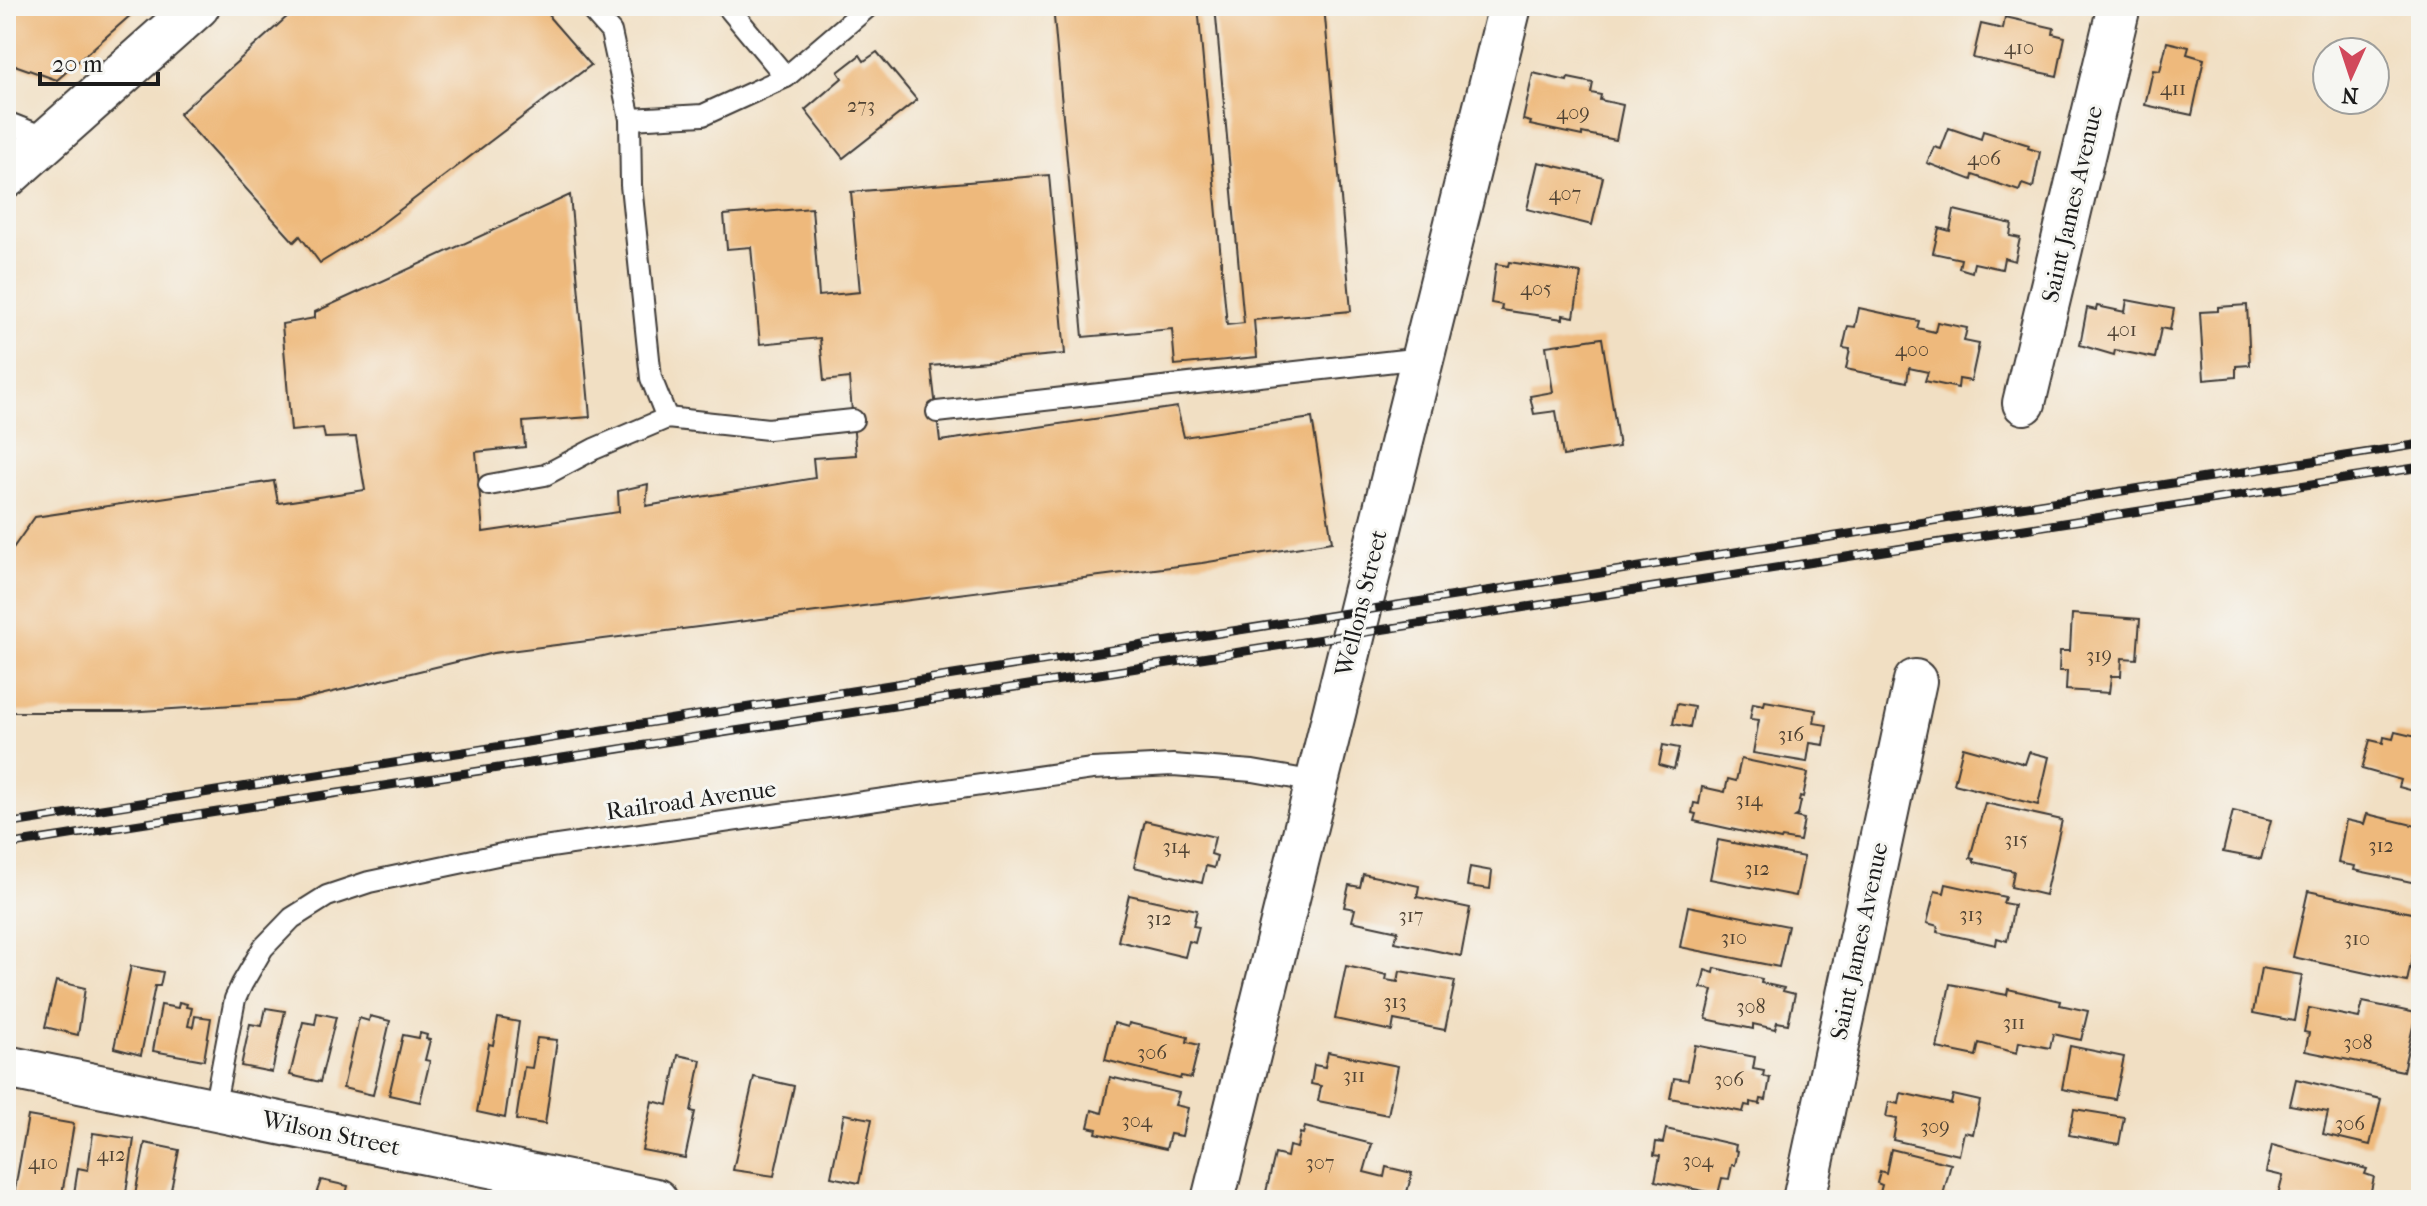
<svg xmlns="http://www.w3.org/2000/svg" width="2427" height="1206" viewBox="0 0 2427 1206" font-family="'IM FELL French Canon',serif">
  <rect width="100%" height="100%" fill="#f6f6f2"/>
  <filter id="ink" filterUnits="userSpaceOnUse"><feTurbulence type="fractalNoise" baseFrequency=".0125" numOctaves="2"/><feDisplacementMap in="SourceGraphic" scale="16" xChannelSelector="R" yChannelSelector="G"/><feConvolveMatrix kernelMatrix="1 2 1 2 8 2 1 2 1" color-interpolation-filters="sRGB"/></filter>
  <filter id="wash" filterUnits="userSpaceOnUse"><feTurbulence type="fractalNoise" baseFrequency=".006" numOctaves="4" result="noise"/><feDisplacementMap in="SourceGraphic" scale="32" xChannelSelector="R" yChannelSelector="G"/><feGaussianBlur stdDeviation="1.8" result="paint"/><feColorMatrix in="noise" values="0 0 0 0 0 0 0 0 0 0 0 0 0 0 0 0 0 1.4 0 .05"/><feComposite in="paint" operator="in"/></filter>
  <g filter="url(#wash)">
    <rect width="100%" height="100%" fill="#f1dfc3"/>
    <g id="blocks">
      <g fill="#eeb97b">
        <path d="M6,6H141L57,80L6,62Z"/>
        <path d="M299,6H548L550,18L591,65L372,231L320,263L300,236L294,242L179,114Z"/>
        <path d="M1053,6H1198L1227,325L1244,323L1215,6H1324L1351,311L1254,320L1257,357L1175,365L1172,329L1083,337Z"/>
        <path d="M2005,17L2054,28L2053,34L2065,37L2057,76L1973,58L1981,24L2003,29Z"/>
        <path d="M2167,42L2189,47L2187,54L2204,59L2192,115L2145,105L2153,70L2160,71Z"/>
        <path d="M877,52L917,100L843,158L805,110L842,78L838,72L860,55L864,61Z"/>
        <path d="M1533,73L1567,81L1568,78L1593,83L1591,93L1601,95L1600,100L1623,105L1616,140L1582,133V136L1530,125L1531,122L1523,120Z"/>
        <path d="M1949,128L1981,139L1983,131L2029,145L2028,148L2040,152L2033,188L2022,184L2019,191L1973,175L1972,180L1927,163L1934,147L1941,149Z"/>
        <path d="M1538,162L1603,177L1592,225L1527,209Z"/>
        <path d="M1049,175L1065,354L931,366L940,441L1177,407L1184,437L1312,418L1332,542L1202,563L493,653L296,701L126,712H6V558L35,517L274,481L278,503L365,490L356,437L325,438L323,428L291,431L282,324L315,318V312L570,195L590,417L523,422L525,447L476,452L483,532L619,512L618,491L648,484L646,506L815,478L813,458L856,455L849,378L824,381L820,338L760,344L751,247L727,249L724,215L812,208L819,296L860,292L851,192Z"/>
        <path d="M1954,210L2012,224L2010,236L2020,238L2015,261L2004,258L2002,269L1974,263L1972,272L1959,268L1961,259L1933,253L1939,228L1950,231Z"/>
        <path d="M1509,262L1581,273L1574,317L1563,315V319L1501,310L1502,305L1491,303L1496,264L1508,266Z"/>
        <path d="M2127,300L2174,309L2170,330L2161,328L2155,358L2115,350L2114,355L2080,345L2087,308L2096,310L2097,306L2125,312Z"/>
        <path d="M2247,305L2250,365L2236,366V377L2204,380L2200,312L2218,311V307Z"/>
        <path d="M1859,308L1919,321L1917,328L1935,332L1937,322L1967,328L1964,341L1979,344L1971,381L1959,379L1958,388L1925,381L1928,372L1909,368L1907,382L1846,369L1850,349L1843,348L1848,326L1855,327Z"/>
        <path d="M1602,338L1619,447L1563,456L1556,411L1534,414L1530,396L1553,392L1546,346Z"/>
        <path d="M2072,614L2140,619L2137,659L2122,658L2121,676H2111L2109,693L2066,690L2067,671H2059L2060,651H2070Z"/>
        <path d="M1765,701L1816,710L1814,723L1827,725L1824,745L1810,743L1807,762L1753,753L1759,720L1750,719L1753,703L1764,705Z"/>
        <path d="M1677,704L1694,707L1690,727L1673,724Z"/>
        <path d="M2395,732L2421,738V793L2399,787L2401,780L2362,769L2370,740L2383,743L2384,737L2393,739Z"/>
        <path d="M1663,745L1679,748L1674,769L1659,765Z"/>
        <path d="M1963,747L2025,764L2029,752L2049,757L2038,805L1954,784Z"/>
        <path d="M1741,759L1808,773L1803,797L1800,796L1799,801H1801L1798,815L1795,817L1804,819L1800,841L1782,838L1781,840L1694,821L1696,814L1692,813L1694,803L1699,804L1702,787L1725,792L1728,779L1736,781Z"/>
        <path d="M1985,803L2062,820L2045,895L2011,887L2014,871L1974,862V859L1970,858Z"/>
        <path d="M2233,811L2271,820L2261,859L2223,852Z"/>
        <path d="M2367,814L2421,827V884L2354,870L2355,866L2338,863L2346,820L2364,824Z"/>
        <path d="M1145,821L1215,837L1211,854L1217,856L1214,868L1206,866L1202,883L1134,867Z"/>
        <path d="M1718,840L1804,857L1796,896L1710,879Z"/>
        <path d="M1470,867L1492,871L1490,889L1467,886Z"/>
        <path d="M1363,874L1419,886L1417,897L1470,908L1461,956L1395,942L1398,931L1352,921L1355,909L1344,907L1349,885L1360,887Z"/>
        <path d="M1946,884L2005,897L2003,903L2014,905L2007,941L1997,938L1996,945L1937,932L1938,926L1927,923L1935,891L1944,893Z"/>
        <path d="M2308,891L2421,915L2407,982L2293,957Z"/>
        <path d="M1129,895L1197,910L1193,926L1199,927L1195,943L1189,941L1185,957L1118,941Z"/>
        <path d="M1688,906L1788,926L1779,967L1680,947Z"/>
        <path d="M131,966L163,972L160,986H155L141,1055L114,1048Z"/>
        <path d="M1346,966L1387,975L1386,980L1398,982L1400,971L1455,981L1445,1030L1394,1020L1392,1031L1335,1019Z"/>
        <path d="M1715,968L1762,979L1761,983L1784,988L1783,991L1795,994L1788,1024L1777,1022L1775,1029L1753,1024V1029L1706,1019L1713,990L1701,988L1705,970L1714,973Z"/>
        <path d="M2261,968L2302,975L2294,1021L2253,1013Z"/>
        <path d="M56,981L85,988L78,1035L45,1027Z"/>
        <path d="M1950,984L2007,995L2008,989L2061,1001L2060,1005L2088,1011L2081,1040L2053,1034L2050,1048L2019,1042L2017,1053L1979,1043L1976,1056L1937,1048Z"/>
        <path d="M179,1002L187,1004L186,1007L192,1008L188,1026L193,1027L195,1016L211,1018L204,1060L153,1051L161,1005L178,1008Z"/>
        <path d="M2363,1002L2416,1013L2403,1071L2305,1051L2309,1033L2304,1032L2309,1008L2359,1018Z"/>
        <path d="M266,1008L285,1011L272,1072L241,1066L250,1024L262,1026Z"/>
        <path d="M317,1013L336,1017L320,1082L290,1075L303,1022L315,1024Z"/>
        <path d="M370,1016L390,1021L373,1095L343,1088L359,1018L369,1021Z"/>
        <path d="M498,1018L519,1022L505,1118L477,1112L489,1044L493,1045Z"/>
        <path d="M1114,1023L1128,1027L1129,1023L1188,1037L1187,1042L1199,1045L1191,1078L1181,1076L1180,1079L1105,1060Z"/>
        <path d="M420,1033L427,1035L426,1039L430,1040L425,1060L430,1061L420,1102L389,1095L403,1035L419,1038Z"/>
        <path d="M537,1038L557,1040L545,1124L516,1120L524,1067L532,1068Z"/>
        <path d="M1695,1045L1755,1057L1753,1069L1764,1071L1763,1076L1770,1078L1766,1100L1761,1099L1760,1104L1750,1102V1106L1745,1105L1743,1112L1670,1098L1674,1078L1688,1080Z"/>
        <path d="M2070,1046L2124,1057L2115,1099L2062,1089Z"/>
        <path d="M1328,1052L1398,1066L1388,1115L1318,1101L1321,1086L1311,1084L1314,1065L1325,1067Z"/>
        <path d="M678,1055L701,1060L691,1111L695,1112L685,1158L642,1150L652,1101L668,1105Z"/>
        <path d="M754,1077L794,1086L774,1176L733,1170Z"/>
        <path d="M1110,1077L1179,1093L1175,1105L1188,1108L1182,1136L1170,1134L1166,1149L1096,1133L1097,1129L1088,1127L1092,1110L1102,1113Z"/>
        <path d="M2296,1079L2381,1099L2370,1145L2323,1134L2328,1112L2290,1105Z"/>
        <path d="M1901,1093L1951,1104L1953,1095L1980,1101L1973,1134L1964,1132L1959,1155L1893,1140L1897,1119L1886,1117L1889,1102L1899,1104Z"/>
        <path d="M2074,1109L2124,1117L2119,1144L2069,1135Z"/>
        <path d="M844,1114L872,1119L859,1183L831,1177Z"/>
        <path d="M28,1116L74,1124L61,1200H13Z"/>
        <path d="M1305,1127L1372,1144L1364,1172L1384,1177L1386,1167L1412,1173L1405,1200H1282L1274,1198L1275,1195L1266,1192L1275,1154L1287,1157L1289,1146L1297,1148L1300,1133L1303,1134Z"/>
        <path d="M1666,1129L1736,1145L1735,1150L1738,1151L1735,1165H1732L1729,1179L1722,1178L1718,1194L1655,1181L1660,1156L1654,1155L1656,1142L1663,1143Z"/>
        <path d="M93,1133L134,1139L125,1200H73L78,1168L88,1170Z"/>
        <path d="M145,1143L179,1150L169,1200H134Z"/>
        <path d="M2272,1145L2367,1169L2365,1174L2374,1177L2369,1200H2277L2283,1176L2266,1172Z"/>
        <path d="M1891,1149L1951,1164L1943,1195L1951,1197L1950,1200H1878L1882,1185L1877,1183L1880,1171L1886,1173Z"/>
        <path d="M321,1180L348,1186L346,1194L350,1195L349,1200H314Z"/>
      </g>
    </g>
  </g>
  <g filter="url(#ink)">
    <use href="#blocks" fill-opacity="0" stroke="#3c3935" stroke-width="2"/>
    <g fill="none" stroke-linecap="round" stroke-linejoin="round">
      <g stroke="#3c3935" stroke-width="24">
        <g id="lane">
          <path d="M588,6L611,32L630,119L703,115L786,77L869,6"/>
          <path d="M727,6L786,77"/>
          <path d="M630,119L631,185L651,378L667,418"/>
          <path d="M6,122L49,139"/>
          <path d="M937,412L1422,358"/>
          <path d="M489,485L545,475L594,449L667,418L768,429L853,420"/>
          <path d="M214,1109L235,999L242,984L263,948L292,918L327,896L369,882L502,854L1092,769L1173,765L1253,771L1317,782"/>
        </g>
      </g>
      <g stroke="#3c3935" stroke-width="46">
        <g id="street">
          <path d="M6,177L198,6"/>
          <path d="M2024,403L2119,6"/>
          <path d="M6,1067L656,1200"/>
          <path d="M1213,1200L1510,6"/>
          <path d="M1804,1200L1915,681"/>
        </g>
      </g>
      <use href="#lane" stroke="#fff" stroke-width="20"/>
      <use href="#street" stroke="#fff" stroke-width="42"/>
      <g stroke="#1c1c1c" stroke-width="9">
        <g id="rail">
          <path d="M6,824L2421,444"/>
          <path d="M6,845L2421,467"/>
        </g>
      </g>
      <use href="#rail" stroke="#f6f6f2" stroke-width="6" stroke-dasharray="18" stroke-linecap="butt"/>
    </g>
  </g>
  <g text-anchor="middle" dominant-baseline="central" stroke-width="6" stroke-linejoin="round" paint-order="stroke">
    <g font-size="20" fill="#504334">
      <text x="2019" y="47">410</text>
      <text x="2173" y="88">411</text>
      <text x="861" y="105">273</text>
      <text x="1573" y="112">409</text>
      <text x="1984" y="158">406</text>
      <text x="1565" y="193">407</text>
      <text x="1536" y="288">405</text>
      <text x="2122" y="329">401</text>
      <text x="1912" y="349">400</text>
      <text x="2099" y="655">319</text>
      <text x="1791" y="734">316</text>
      <text x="1749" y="799">314</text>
      <text x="2016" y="839">315</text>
      <text x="2381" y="845">312</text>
      <text x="1176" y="846">314</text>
      <text x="1757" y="868">312</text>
      <text x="1971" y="914">313</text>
      <text x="1411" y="915">317</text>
      <text x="1159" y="918">312</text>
      <text x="1734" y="937">310</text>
      <text x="2357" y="938">310</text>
      <text x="1395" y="1001">313</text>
      <text x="1751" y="1006">308</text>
      <text x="2014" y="1022">311</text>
      <text x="2358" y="1042">308</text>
      <text x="1152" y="1052">306</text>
      <text x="1354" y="1075">311</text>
      <text x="1729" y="1079">306</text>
      <text x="1137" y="1120">304</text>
      <text x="2350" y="1123">306</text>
      <text x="1935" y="1126">309</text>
      <text x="111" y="1154">412</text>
      <text x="1698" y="1160">304</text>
      <text x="43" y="1162">410</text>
      <text x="1320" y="1162">307</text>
    </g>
    <g font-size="24" fill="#1c1c1c" stroke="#f6f6f2">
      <text transform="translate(2072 204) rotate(-77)">Saint James Avenue</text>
      <text transform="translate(1361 603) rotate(-76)">Wellons Street</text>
      <text transform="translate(691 800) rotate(-8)">Railroad Avenue</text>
      <text transform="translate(1859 941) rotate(-78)">Saint James Avenue</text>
      <text transform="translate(331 1133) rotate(12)">Wilson Street</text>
    </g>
  </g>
  <rect width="2427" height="1206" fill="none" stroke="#f6f6f2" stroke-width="32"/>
  <g transform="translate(2351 76) rotate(183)"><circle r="38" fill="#f6f6f2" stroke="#9f9f9c" stroke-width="2"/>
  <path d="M0-6L14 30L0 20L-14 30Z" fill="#d1495b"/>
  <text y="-12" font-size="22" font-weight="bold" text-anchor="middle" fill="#1c1c1c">N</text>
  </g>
  <path d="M40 72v12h118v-12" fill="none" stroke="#1c1c1c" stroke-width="4"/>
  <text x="52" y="72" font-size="24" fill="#1c1c1c" stroke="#f6f6f2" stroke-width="6" paint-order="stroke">20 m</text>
</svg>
